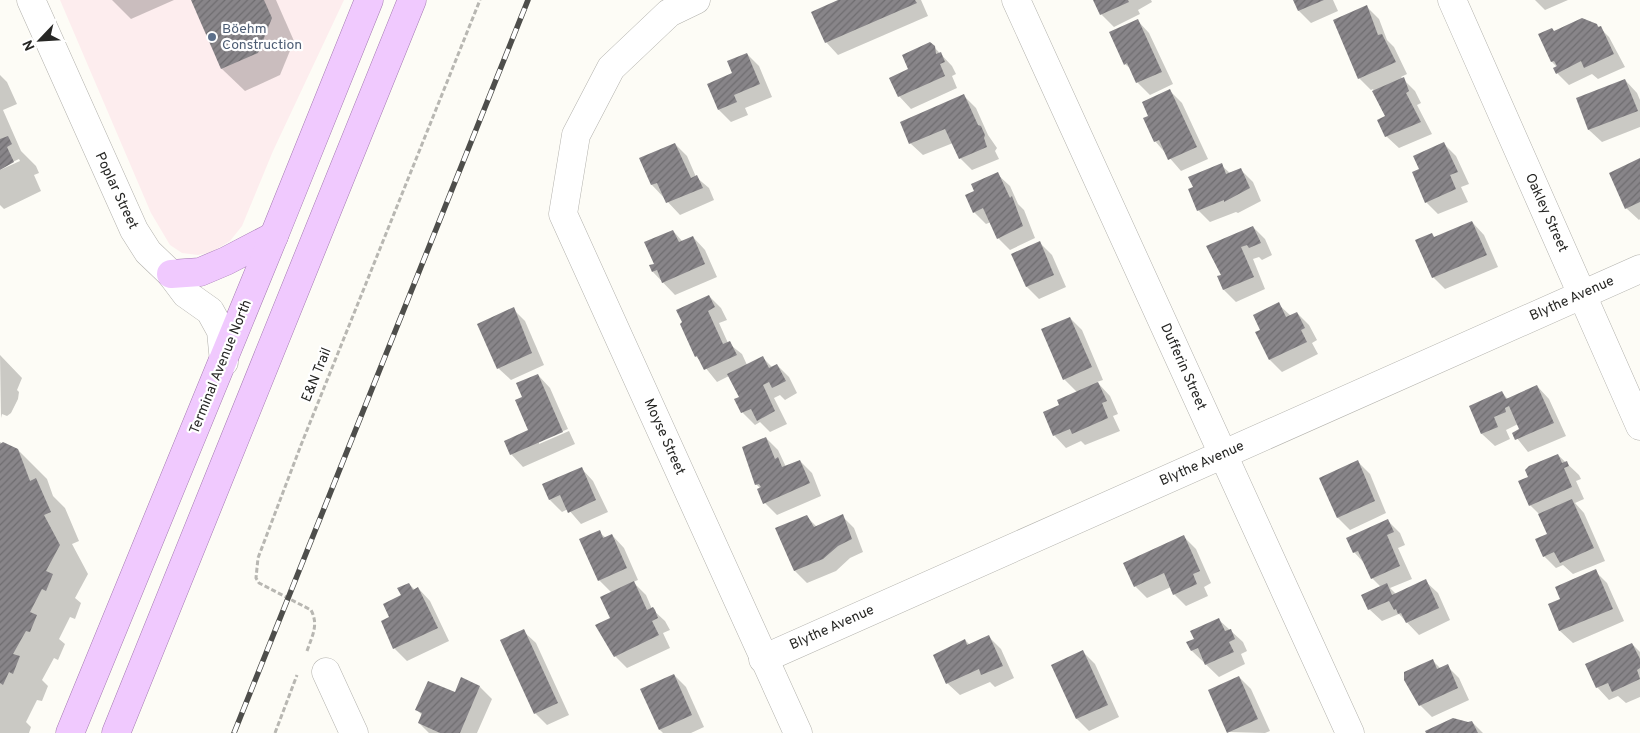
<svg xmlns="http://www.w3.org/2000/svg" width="1640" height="733" viewBox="0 0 1640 733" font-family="Overpass,sans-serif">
  <defs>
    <pattern id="building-hatch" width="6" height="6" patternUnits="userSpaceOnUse" patternTransform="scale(1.25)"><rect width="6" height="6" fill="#888589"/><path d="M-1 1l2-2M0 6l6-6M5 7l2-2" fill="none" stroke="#6f6d70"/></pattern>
  </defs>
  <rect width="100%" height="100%" fill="#fdfcf6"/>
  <path fill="#fdedee" d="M60,0H344L273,151L242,226L230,241L212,252L198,255L182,253L170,245L151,213Z"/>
  <g fill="#0003">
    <path d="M112,0H174L131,19Z"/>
    <path d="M192,0H276L294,41L280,75L245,91L222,69Z"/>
    <path d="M842,0H921L928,16L838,55L826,42Z"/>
    <path d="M1095,0H1151L1152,2L1138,10L1140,14L1114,27L1101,14Z"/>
    <path d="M1294,0H1333L1338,11L1311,23L1299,11Z"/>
    <path d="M1535,0H1568L1545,10Z"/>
    <path d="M1367,7L1379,19L1387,40L1394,47L1407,74L1401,77L1415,91L1421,103L1417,105L1432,134L1399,148L1386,136V116L1373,89L1371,90L1359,78Z"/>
    <path d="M1137,20L1149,33L1173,84L1150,95L1137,82L1133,71L1125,64Z"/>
    <path d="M1597,25L1609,37L1625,67L1598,79L1592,74L1569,85L1557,73V67L1552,62L1555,32Z"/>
    <path d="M934,47L952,66L956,74L952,76L957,88L911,109L899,96L909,70Z"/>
    <path d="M747,54L759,66L772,97L745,108L748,115L731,122L719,110L708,84L734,74Z"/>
    <path d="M0,75L7,82L17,104L3,110L21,151L36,166L39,173L34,175L41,191L4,209L0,205V170L20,161L19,159L0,168Z"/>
    <path d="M1625,80L1637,93L1640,100V127L1602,142L1589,130L1578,99Z"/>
    <path d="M1170,91L1182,103L1208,159L1181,171L1155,141L1150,117Z"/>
    <path d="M964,96L976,108L988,135L997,148L995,151L999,159L972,170L960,158L953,143L923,155L910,143Z"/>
    <path d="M675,144L687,156L696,177L709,188L714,200L680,215L652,185L641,159Z"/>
    <path d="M1444,144L1456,156L1469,184L1461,187L1468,202L1438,214L1426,202L1420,170Z"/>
    <path d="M1640,160V219L1639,220L1626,208Z"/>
    <path d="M1221,165L1231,174L1241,170L1253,182L1261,201L1238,213L1236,212L1210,222L1198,210Z"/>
    <path d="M997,174L1010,186L1018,204L1024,210L1035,238L1010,250L998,238L991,222L986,224L974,212L976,192Z"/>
    <path d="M1472,222L1484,235L1498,267L1445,289L1433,277L1435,238Z"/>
    <path d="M1253,227L1265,239L1272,255L1262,260L1259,257L1253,259L1265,289L1236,302L1224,290L1219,277L1223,275Z"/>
    <path d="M673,231L683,242L693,237L705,250L717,277L675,295L653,272Z"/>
    <path d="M1040,243L1052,255L1066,287L1039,299L1027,287L1013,255Z"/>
    <path d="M709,296L721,308L727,320L719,323L728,343L742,354L747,365L763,358L773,368L777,365L789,377L797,393L785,400L780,395L774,398L787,424L770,432L760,422L755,425L743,413L736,400L740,398L729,376L717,382L696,356Z"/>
    <path d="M1278,304L1291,316L1297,313L1309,325L1317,340L1312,343L1318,354L1282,372L1270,360L1262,331Z"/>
    <path d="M513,309L525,321L544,365L511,380L498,368Z"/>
    <path d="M1070,318L1082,330L1103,380L1097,382L1110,396L1118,414L1113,416L1120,431L1085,445L1081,441L1066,448L1054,435L1061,405L1077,392L1064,379Z"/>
    <path d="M0,355L22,378L17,390L19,392L18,399L11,413L7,416L2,414L1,418Z"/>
    <path d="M538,375L550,388L568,429L539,441V444L569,431L575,444L523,467L511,454L530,431L524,398Z"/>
    <path d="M1537,386L1549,399L1566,436L1528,452L1513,433L1521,430L1518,424L1506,430L1510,439L1495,446L1482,434L1470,407L1502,393L1508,399Z"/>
    <path d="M766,438L778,450L786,467L800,461L812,473L821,496L777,515L765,503L761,489L756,484Z"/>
    <path d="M0,442L4,445L18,450L47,479L53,496L65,508L79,541L72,544L88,574L75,598L81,603L75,619L70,617L59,639L65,644L58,660L54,658L42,680L48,686L42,701L37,700L26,722L31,727L29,733H0Z"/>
    <path d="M1558,455L1579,475L1581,479L1576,481L1584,499L1575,503L1584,513L1605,561L1573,574L1563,565L1556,568L1544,556L1549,535L1541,516L1530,505V478Z"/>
    <path d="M1358,462L1370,474L1386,513L1350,530L1338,518L1320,478Z"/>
    <path d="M581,468L593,481L608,512L581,524L568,509L562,512L550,500L544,485Z"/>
    <path d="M806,516L817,527L842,516L854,528L863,552L850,558L836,571L807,583L795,571L777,529Z"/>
    <path d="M1388,521L1400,533L1405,545L1398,548L1412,579L1390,588L1396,594L1425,581L1438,593L1450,620L1419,635L1399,614L1382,621L1369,609L1381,587L1372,578L1365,564L1354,552Z"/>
    <path d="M599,532L606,538L612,535L624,548L638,580L633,582L646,595L652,609L665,621L670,630L663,633L670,648L627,668L615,656L612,593L599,580Z"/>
    <path d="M1184,537L1196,549L1211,583L1204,587L1208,596L1186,606L1174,594L1171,587L1147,598L1135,586Z"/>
    <path d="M1595,571L1607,583L1624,621L1573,643L1560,631L1549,605L1561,600Z"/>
    <path d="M409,584L415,590L418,588L430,601L449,641L407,661L394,648L382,622L391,618Z"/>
    <path d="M1219,620L1243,642L1247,651L1241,654L1245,664L1219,677L1192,651L1195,639Z"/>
    <path d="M523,631L536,643L569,715L547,725L535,713Z"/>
    <path d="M989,637L1001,649L1014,678L995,687L990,682L960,695L947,683L965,640L970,645Z"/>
    <path d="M1632,644L1640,652V697L1626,703L1618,696L1609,700L1597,687Z"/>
    <path d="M1083,652L1095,664L1119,717L1089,731L1077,719L1052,666Z"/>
    <path d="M1433,661L1441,669L1447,666L1459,678L1469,700L1432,717L1420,705Z"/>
    <path d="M674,675L686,687L704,727L691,733H663L660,730Z"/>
    <path d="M1239,677L1251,689L1270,731L1265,733L1228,732Z"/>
    <path d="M480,687L492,699L477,733H429L419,723L422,715L417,710Z"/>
    <path d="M1472,722L1483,733H1427L1468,724Z"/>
  </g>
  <g fill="url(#building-hatch)">
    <path d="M191,0H264L272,18L258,53L221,69Z"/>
    <path d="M838,0H915L917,3L825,43L811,12Z"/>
    <path d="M1093,0H1128L1129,2L1100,15Z"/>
    <path d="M1293,0H1324L1298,11Z"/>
    <path d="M1367,5L1378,35L1382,34L1396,62L1358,79L1333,20Z"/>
    <path d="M1582,18L1597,24L1598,27L1601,26L1614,54L1584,68L1581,61L1556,74L1553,68L1557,66L1554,61L1551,62L1538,34L1552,28L1554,31Z"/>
    <path d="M1138,19L1162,72L1136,83L1127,63L1124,65L1109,32Z"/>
    <path d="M930,42L935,46L936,54L941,52L945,62L940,64L945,76L898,97L889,78L908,69L902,55Z"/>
    <path d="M747,53L760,84L734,95L737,102L718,110L707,84L732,73L727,61Z"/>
    <path d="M1404,77L1409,91L1406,93L1421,122L1385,137L1377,120L1385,116L1372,91Z"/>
    <path d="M1625,79L1638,111L1588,130L1576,98Z"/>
    <path d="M1170,89L1197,147L1168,160L1159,140L1154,142L1143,118L1148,116L1142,102Z"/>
    <path d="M964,94L978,125L981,126L985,135L984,138L987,147L959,159L945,129L909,144L900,122Z"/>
    <path d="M8,136L12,144L7,147L14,162L0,170V139Z"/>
    <path d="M1444,142L1458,172L1450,175L1456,189L1425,203L1412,172L1419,169L1413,156Z"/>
    <path d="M675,143L691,178L697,175L703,188L666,203L657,183L651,185L639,158Z"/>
    <path d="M1640,158V202L1625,209L1609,173Z"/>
    <path d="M1222,163L1226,174L1241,168L1250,188L1224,202V200L1197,211L1188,189L1193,187L1188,177Z"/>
    <path d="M998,172L1010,198L1012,196L1023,226L997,239L983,208L973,213L965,195L974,191L971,184Z"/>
    <path d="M1472,221L1487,255L1432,278L1415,240L1432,233L1434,237Z"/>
    <path d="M1253,226L1261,243L1249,248L1247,245L1241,247L1254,277L1223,290L1217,276L1221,275L1206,246Z"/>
    <path d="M673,230L679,242L693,236L705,264L662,283L657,270L652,272L649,265L654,264L644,242Z"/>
    <path d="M1040,241L1054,275L1026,287L1011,254Z"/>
    <path d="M709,295L715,307L708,311L723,344L730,341L737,355L704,370L697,356L695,357L680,324L682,322L676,310Z"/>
    <path d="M1279,302L1286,317L1297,312L1305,328L1301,330L1307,342L1269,360L1255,332L1260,330L1253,315Z"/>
    <path d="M514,307L532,353L497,369L477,324Z"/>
    <path d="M1070,317L1092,367L1063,380L1041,329Z"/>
    <path d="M763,356L769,368L777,364L786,381L772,388L769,382L763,385L775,411L757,421L751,409L741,413L734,399L739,397L727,374Z"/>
    <path d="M538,374L563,432L510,455L504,441L528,430L515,400L522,397L516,383Z"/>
    <path d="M1098,382L1107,401L1102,403L1108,418L1072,434L1070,429L1053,436L1043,412L1059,405L1057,400Z"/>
    <path d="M1537,385L1554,423L1515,440L1512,433L1519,429L1509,406L1505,408L1506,412L1494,417L1498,427L1481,434L1469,406L1502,391L1506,399Z"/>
    <path d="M766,437L775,459L778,457L782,467L800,460L810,483L763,504L757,489L761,487L759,484L755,485L742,447Z"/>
    <path d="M3,442L18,449L30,481L36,478L51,512L44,515L60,545L46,571L53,574L46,591L42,589L30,612L37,615L30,632L26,631L13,654L20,656L13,674L9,672L3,685L0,683V444Z"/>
    <path d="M1558,454L1562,463L1567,461L1569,466L1564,468L1572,487L1529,506L1518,481L1528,477L1525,470L1529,466Z"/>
    <path d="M1358,460L1375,501L1337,518L1319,478Z"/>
    <path d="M582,467L596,500L568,513L560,495L549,500L542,484Z"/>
    <path d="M1572,499L1594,548L1560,563L1554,552L1543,557L1535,539L1547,534L1538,514Z"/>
    <path d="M843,514L852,539L838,546L823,559L794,571L775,528L807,515L814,527Z"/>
    <path d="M1388,519L1394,532L1387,535L1400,566L1371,579L1358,551L1353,553L1346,538Z"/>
    <path d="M600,530L603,538L612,534L627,568L598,581L579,539Z"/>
    <path d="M1184,535L1200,571L1193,574L1197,584L1173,595L1164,573L1134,587L1123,563Z"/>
    <path d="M1596,569L1613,609L1559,631L1548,604L1560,599L1555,587Z"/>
    <path d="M1426,579L1439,608L1406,623L1401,613L1398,614L1396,609L1394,610L1389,601L1368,610L1361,595L1387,583L1392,595Z"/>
    <path d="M634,581L647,610L653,607L655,610L658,618L652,621L659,635L614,657L595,625L610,618L600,597Z"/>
    <path d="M409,583L413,590L418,587L438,628L393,649L381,621L389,617L383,604L401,595L397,588Z"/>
    <path d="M1219,618L1225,631L1231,629L1235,639L1229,642L1234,652L1205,665L1198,648L1191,651L1186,642L1194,639L1190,631Z"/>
    <path d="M524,629L558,703L534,714L500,640Z"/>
    <path d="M989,635L1003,666L981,675L979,669L946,684L933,655L965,639L967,645Z"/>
    <path d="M1632,643L1640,659V668L1637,670L1640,679L1612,692L1608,683L1596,688L1585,664Z"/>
    <path d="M1083,650L1108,705L1076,719L1051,665Z"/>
    <path d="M1433,659L1437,669L1448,664L1458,688L1419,706L1404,680V672Z"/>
    <path d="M674,674L692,715L659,730L640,689Z"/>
    <path d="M1239,676L1258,719L1227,733L1208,690Z"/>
    <path d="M461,677L480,686L460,733H440L418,723L422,713L415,710L428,681L455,692Z"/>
    <path d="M1453,718L1468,722L1472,721L1478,733H1426L1425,731Z"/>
  </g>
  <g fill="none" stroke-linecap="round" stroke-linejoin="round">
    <g stroke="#b2b1ac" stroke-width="29">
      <g id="street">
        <path d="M31,0L134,230L148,252L171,274L186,294L210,311L221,331L224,362"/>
        <path d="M696,0L669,13L611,68L576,135L563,214L798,733"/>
        <path d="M1016,0L1350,733"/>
        <path d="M1452,0L1640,426"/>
        <path d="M763,659L1640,269"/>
        <path d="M326,672L354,733"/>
      </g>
    </g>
    <g stroke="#a379b1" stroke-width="29">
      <g id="primary">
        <path d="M171,274L200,272L226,261L274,236"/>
        <path d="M70,733C171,489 271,245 369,0"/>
        <path d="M116,733L412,0"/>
      </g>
    </g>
    <g stroke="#b8b7b2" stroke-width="3" stroke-dasharray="5 2.5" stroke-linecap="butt">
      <path d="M307,651C312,636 319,625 311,610L259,583L256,578L258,558L301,445L480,0"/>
      <path d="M275,733L297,675"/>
    </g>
    <use href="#street" stroke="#fff" stroke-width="28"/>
    <use href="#primary" stroke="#f0c9fe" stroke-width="28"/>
    <g stroke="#4e4e4b" stroke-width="5.5">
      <path id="rail" d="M234,733L528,0"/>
    </g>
    <use href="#rail" stroke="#fff" stroke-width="4" stroke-dasharray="11" stroke-linecap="butt"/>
  </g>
  <circle fill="#5c6f8a" stroke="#fff" stroke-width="2" cx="212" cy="37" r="5"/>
  <g text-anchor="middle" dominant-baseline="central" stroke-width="4.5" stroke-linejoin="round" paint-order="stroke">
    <g font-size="14" fill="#4e5e75" stroke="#fff" text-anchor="start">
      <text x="222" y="29">Böehm<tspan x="222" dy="16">Construction</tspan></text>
    </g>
    <g font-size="14" fill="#272725" stroke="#fff">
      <text transform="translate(116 191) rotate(65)">Poplar Street</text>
      <text transform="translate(1546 213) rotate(66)">Oakley Street</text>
      <text transform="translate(1572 299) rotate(-24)">Blythe Avenue</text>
      <text transform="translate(221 367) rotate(-68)">Terminal Avenue North</text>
      <text transform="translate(1183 367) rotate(66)">Dufferin Street</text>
      <text transform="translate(317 375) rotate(-68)">E&amp;N Trail</text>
      <text transform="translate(664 437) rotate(66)">Moyse Street</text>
      <text transform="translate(1202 464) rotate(-24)">Blythe Avenue</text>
      <text transform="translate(832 628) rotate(-24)">Blythe Avenue</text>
    </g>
  </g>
  <g transform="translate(40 40) rotate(245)" stroke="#ffffff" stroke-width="4" paint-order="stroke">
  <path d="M0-4L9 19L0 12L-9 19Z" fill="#272725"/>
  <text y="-8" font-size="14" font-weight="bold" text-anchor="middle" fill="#272725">N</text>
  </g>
</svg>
